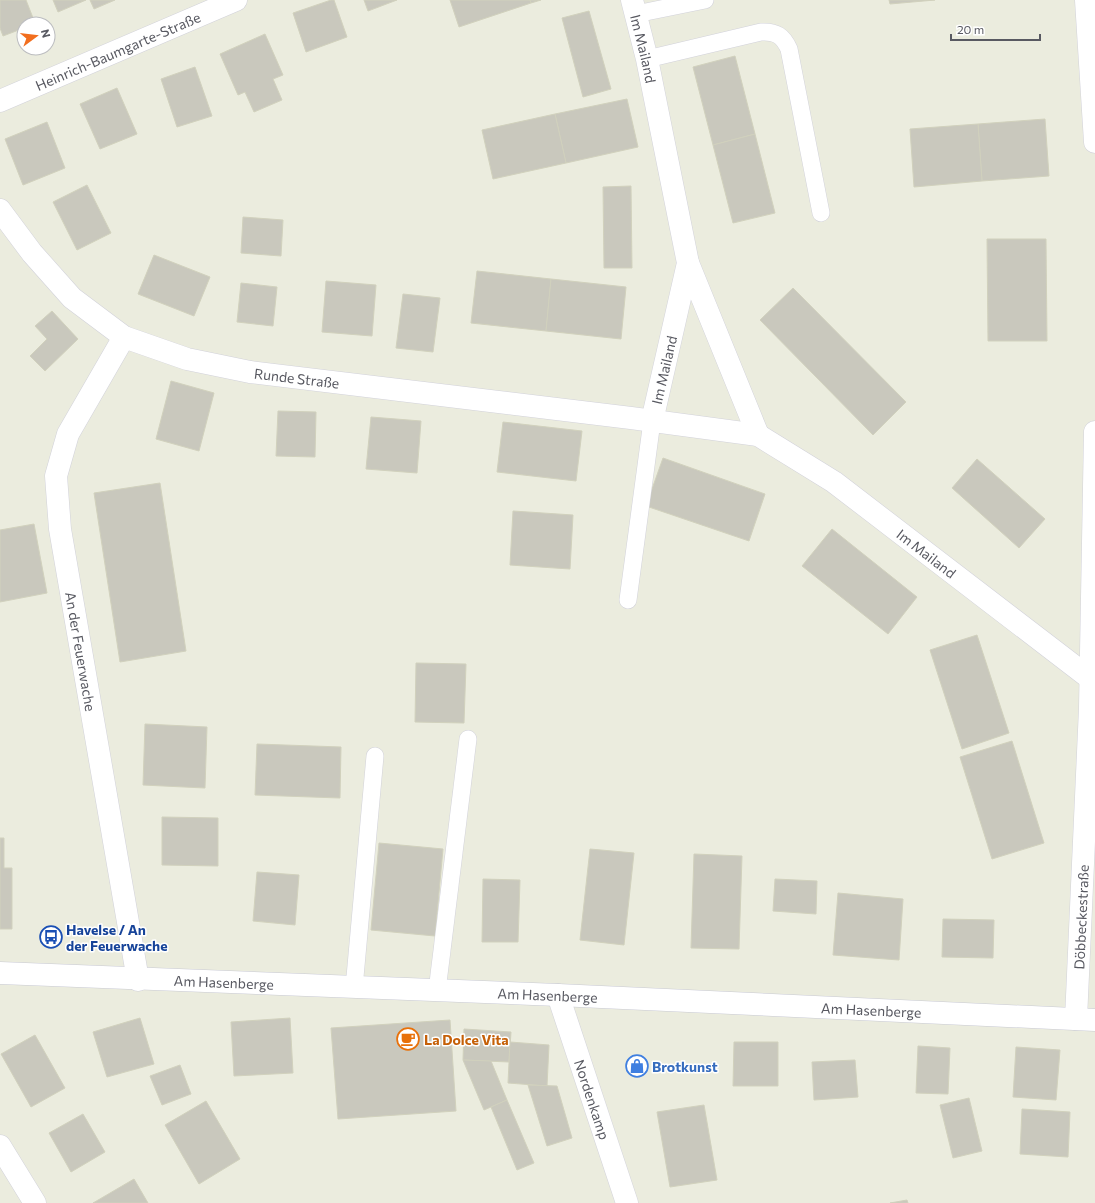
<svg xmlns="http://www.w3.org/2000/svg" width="1095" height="1203" viewBox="0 0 1095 1203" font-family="Commissioner,sans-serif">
  <rect width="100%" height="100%" fill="#ebecde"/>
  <g fill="#c9c8bd" stroke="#d1d1bd">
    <path d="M0,0H26L35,23L24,24V28L3,36L0,28Z"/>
    <path d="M53,0H86L58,12Z"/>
    <path d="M90,0H115L94,9Z"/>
    <path d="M331,0H334L347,37L306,52L293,13Z"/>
    <path d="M364,0H397L368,11Z"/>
    <path d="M450,0H530L531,3L459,27Z"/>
    <path d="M530,0H541L531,3Z"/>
    <path d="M889,0H935L890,4Z"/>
    <path d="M589,11L611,89L583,97L562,18Z"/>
    <path d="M265,34L283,75L273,79L282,100L254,112L245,92L238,95L220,54Z"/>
    <path d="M735,56L755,134L713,145L693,67Z"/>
    <path d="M195,67L212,116L177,127L161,79Z"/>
    <path d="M117,88L137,134L100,149L80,104Z"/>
    <path d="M627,99L638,147L566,163L555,114Z"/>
    <path d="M555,114L566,163L493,179L482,130Z"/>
    <path d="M1045,119L1049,176L982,181L978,124Z"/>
    <path d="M47,122L65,168L23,185L5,139Z"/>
    <path d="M978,124L982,181L914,187L910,129Z"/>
    <path d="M755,134L775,213L733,223L713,145Z"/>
    <path d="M87,185L111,233L77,250L53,202Z"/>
    <path d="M631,186L632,268H604L603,187Z"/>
    <path d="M243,217L283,220L281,256L241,253Z"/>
    <path d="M987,239H1046L1047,341H988Z"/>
    <path d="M154,255L210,277L194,316L138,294Z"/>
    <path d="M477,271L551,279L546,331L471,323Z"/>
    <path d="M551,279L626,287L621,339L546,331Z"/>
    <path d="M326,281L376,285L372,336L322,332Z"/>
    <path d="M241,283L277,287L273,326L237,322Z"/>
    <path d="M793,288L906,402L873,435L760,320Z"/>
    <path d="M403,294L440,298L433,352L396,348Z"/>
    <path d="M52,311L78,339L45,371L30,356L47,339L35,326Z"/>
    <path d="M171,381L214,393L199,451L156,439Z"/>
    <path d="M278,411L316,412L315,457L276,456Z"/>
    <path d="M371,417L421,421L417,473L366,469Z"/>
    <path d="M503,422L582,431L576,481L497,472Z"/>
    <path d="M663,458L765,494L749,541L646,506Z"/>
    <path d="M977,459L1045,519L1019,548L952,488Z"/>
    <path d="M160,483L186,651L120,662L94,493Z"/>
    <path d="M513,511L573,515L570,569L510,565Z"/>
    <path d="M34,524L47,593L0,602V530Z"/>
    <path d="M832,529L917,597L888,634L802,566Z"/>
    <path d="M977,635L1009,733L962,749L930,650Z"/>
    <path d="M416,663L466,664L464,723L415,722Z"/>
    <path d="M145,724L207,727L205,788L143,785Z"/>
    <path d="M1012,741L1044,843L992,859L960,757Z"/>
    <path d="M257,744L341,747L340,798L255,795Z"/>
    <path d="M162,817L218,818V866L162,865Z"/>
    <path d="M0,838H4V868H12V929H0Z"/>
    <path d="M379,843L443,849L435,936L371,930Z"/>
    <path d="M590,849L634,853L624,945L580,940Z"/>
    <path d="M694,854L742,856L739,949L691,948Z"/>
    <path d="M257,872L299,875L295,925L253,921Z"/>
    <path d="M483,879L520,880L518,942H482Z"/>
    <path d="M775,879L817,881L816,914L773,911Z"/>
    <path d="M838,893L903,899L899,960L833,955Z"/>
    <path d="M943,919L994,920L993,958L942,957Z"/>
    <path d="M140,1018L154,1064L107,1077L93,1032Z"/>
    <path d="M290,1018L293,1073L234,1076L231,1022Z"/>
    <path d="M450,1020L456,1111L338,1119L331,1028Z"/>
    <path d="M464,1029L511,1032L509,1062L463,1060Z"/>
    <path d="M35,1035L65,1088L31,1107L1,1054Z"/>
    <path d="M510,1042L549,1045L547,1086L508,1083Z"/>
    <path d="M734,1042H778V1086H733Z"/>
    <path d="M918,1046L950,1048L948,1094L916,1093Z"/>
    <path d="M1016,1047L1060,1050L1056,1100L1013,1097Z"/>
    <path d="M463,1060L491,1061L507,1100L484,1110Z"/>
    <path d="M855,1060L858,1097L814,1100L812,1062Z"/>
    <path d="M180,1065L191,1094L162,1105L150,1076Z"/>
    <path d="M528,1085L557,1086L572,1138L547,1146Z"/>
    <path d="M969,1098L982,1151L953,1158L940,1105Z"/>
    <path d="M507,1100L534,1163L517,1170L491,1107Z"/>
    <path d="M206,1101L240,1159L199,1184L165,1125Z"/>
    <path d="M704,1105L717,1180L670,1187L657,1112Z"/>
    <path d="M1022,1109L1070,1112L1068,1157L1020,1154Z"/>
    <path d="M83,1114L105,1152L71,1172L49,1133Z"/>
    <path d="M134,1179L148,1203H93Z"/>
    <path d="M907,1200L908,1203H890Z"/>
  </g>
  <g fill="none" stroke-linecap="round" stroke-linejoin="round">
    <g stroke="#d2d2da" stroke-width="18">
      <g id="lane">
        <path d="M636,14L705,0"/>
        <path d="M647,59L761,32C776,31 783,36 789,49L821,213"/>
        <path d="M628,600L652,421"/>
        <path d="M354,988L375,756"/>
        <path d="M437,991L468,739"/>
      </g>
    </g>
    <g stroke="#d2d2da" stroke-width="23">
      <g id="street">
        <path id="s1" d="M632,0L647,59L688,263L652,421"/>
        <path d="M1086,0L1095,142"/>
        <path id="s2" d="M0,101L236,0"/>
        <path id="s3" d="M0,210L32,253L72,298L124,337L187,359L250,372L631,418L758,435L834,482L1091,679"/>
        <path d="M688,263L758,435"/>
        <path id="s4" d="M124,337L68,434L56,476L60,529L138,980"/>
        <path id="s5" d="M558,995L627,1203"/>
        <path id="s6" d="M1076,1019L1090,708L1095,432"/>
        <path d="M0,1146L35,1203"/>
      </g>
    </g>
    <g stroke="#c9cad4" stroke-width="23">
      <g id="secondary">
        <path id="s7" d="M0,973L558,995L1095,1020"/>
      </g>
    </g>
    <use href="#lane" stroke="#fff" stroke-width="17"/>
    <use href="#street" stroke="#fff" stroke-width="22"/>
    <use href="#secondary" stroke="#fff" stroke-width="22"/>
  </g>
  <defs>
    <g id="bus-ring" transform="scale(1.15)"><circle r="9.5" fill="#fff" stroke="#1a4fb4" stroke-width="1.5"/><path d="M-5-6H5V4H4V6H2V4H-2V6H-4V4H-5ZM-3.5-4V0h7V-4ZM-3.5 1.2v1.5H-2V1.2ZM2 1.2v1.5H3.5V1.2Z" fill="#1a4fb4"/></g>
    <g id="cafe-ring" transform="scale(1.15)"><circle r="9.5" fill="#fff" stroke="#e8710a" stroke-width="1.5"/><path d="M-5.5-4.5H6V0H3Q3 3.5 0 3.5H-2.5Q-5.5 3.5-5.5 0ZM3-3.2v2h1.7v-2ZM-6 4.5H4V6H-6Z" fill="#e8710a"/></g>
    <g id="shop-ring" transform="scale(1.15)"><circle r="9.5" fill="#fff" stroke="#3f7fe0" stroke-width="1.5"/><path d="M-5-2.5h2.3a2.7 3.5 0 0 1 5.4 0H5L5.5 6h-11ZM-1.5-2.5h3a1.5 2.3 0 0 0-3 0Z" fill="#3f7fe0"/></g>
  </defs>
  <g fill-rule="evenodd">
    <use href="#bus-ring" x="51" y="937"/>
    <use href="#cafe-ring" x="408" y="1039"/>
    <use href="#shop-ring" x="637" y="1066"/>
  </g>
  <g text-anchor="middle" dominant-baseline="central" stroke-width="3" stroke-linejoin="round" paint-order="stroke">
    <g font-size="14" fill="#585961" stroke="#fff">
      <text stroke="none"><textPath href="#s1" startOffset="50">Im Mailand</textPath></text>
      <text stroke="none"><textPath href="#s2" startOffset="128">Heinrich-Baumgarte-Straße</textPath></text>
      <text transform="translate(664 370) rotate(-77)">Im Mailand</text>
      <text stroke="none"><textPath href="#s3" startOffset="357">Runde Straße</textPath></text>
      <text stroke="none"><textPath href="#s3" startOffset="1028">Im Mailand</textPath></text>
      <text stroke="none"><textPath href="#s4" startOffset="333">An der Feuerwache</textPath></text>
      <text stroke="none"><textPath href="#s6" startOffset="102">Döbbeckestraße</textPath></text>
      <text stroke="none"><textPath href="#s7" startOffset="224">Am Hasenberge</textPath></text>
      <text stroke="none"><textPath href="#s7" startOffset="548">Am Hasenberge</textPath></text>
      <text stroke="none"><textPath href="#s7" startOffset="872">Am Hasenberge</textPath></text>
      <text stroke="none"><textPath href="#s5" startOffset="110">Nordenkamp</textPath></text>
    </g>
    <g font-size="14" font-weight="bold" fill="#164399" stroke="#fff" text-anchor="start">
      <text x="66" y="929">Havelse / An<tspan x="66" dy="16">der Feuerwache</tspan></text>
    </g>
    <g font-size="14" font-weight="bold" fill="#c56008" stroke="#fff" text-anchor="start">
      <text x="424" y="1039">La Dolce Vita</text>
    </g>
    <g font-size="14" font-weight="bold" fill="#366cbe" stroke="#fff" text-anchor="start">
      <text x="652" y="1066">Brotkunst</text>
    </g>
  </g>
  <g transform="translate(36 36) rotate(75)"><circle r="19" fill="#ffffff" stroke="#bcbdc0"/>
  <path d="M0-3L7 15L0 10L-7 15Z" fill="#f26e1e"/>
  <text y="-6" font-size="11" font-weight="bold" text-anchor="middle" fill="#585961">N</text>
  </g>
  <path d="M951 34v6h89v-6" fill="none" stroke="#585961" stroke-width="2"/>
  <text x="957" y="34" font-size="12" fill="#585961" stroke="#ffffff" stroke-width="3" paint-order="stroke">20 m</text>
</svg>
